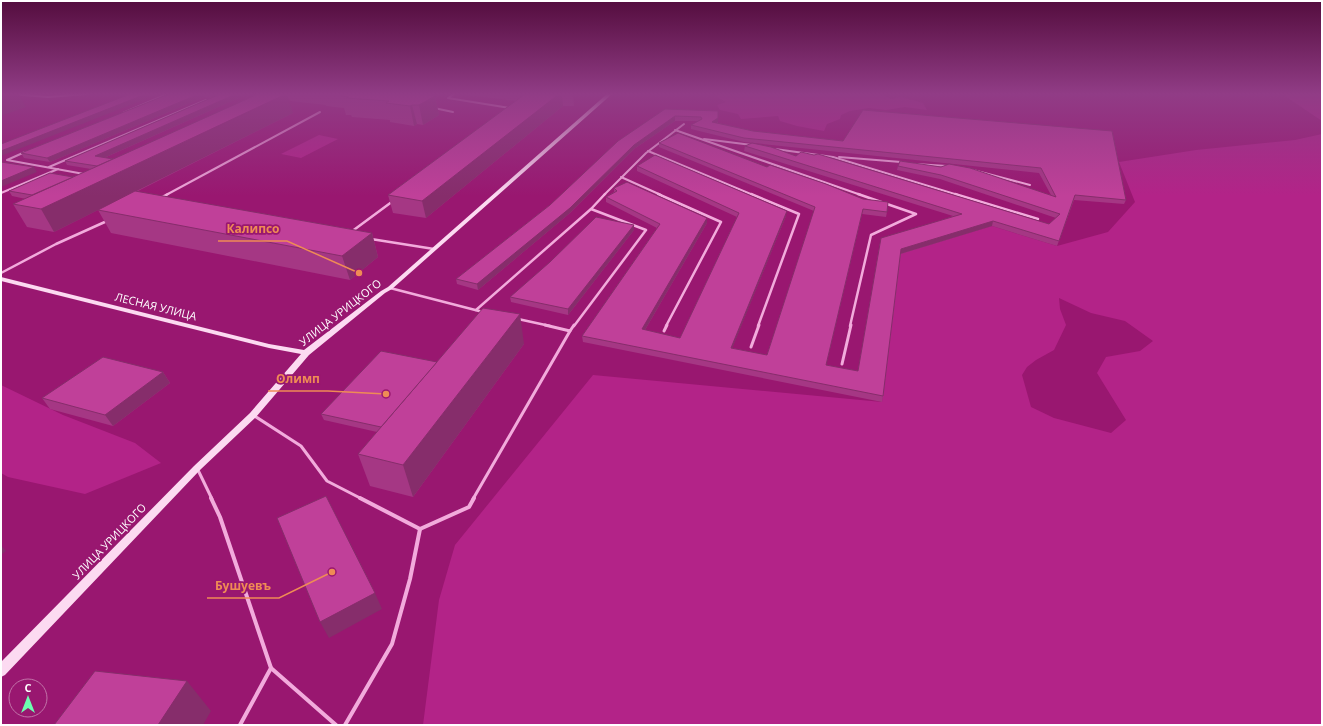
<svg xmlns="http://www.w3.org/2000/svg" width="1323" height="726" viewBox="0 0 1323 726" font-family="'Open Sans',sans-serif">
  <rect width="100%" height="100%" fill="#991770"/>
  <g fill="#b32388" fill-rule="evenodd">
    <path d="M718,94H882L891,99L901,97L923,103L927,110L905,107L886,110L869,108L850,111L841,115L840,119L827,124L824,131L797,126L780,121L778,116L741,119L738,114L720,110L717,105L726,102L717,97Z"/>
    <path d="M1282,94H1322V121Z"/>
    <path d="M1322,134V725H423L439,600L455,545L593,375L882,402L900,254L992,226L1057,246L1108,232L1135,202L1119,162L1196,150L1295,140ZM1059,298L1091,313L1125,321L1153,341L1140,351L1106,357L1097,373L1126,420L1111,433L1054,418L1031,407L1022,375L1027,367L1036,360L1054,350L1066,325L1060,309Z"/>
    <path d="M319,135L338,139L301,158L281,154Z"/>
    <path d="M1,385L63,415L135,443L161,463L85,494L8,477L1,473Z"/>
  </g>
  <g fill="none" stroke-linecap="round" stroke-linejoin="round">
    <g stroke="#f2abdc" stroke-width="2">
      <path d="M11,94L48,97L86,94"/>
      <path d="M454,94L448,98L510,108"/>
      <path d="M434,108L453,112"/>
      <path d="M123,113L165,95"/>
      <path d="M675,130L861,195"/>
      <path d="M704,139L752,145"/>
      <path d="M775,149L833,157L958,195"/>
      <path d="M648,151L753,195"/>
      <path d="M25,152L7,160L84,174"/>
      <path d="M839,157L901,162"/>
      <path d="M915,164L947,166"/>
      <path d="M49,167L206,100"/>
      <path d="M973,170L1030,185"/>
      <path d="M621,177L661,195"/>
      <path d="M1,193L58,169"/>
      <path d="M166,195L320,112"/>
      <path d="M604,195L646,153L684,124"/>
    </g>
    <g stroke="#f2abdc" stroke-width="2.5">
      <path d="M658,194L721,222L666,326"/>
      <path d="M751,194L799,214L758,326"/>
      <path d="M955,194L1038,219"/>
      <path d="M160,198L168,194"/>
      <path d="M351,232L393,201"/>
      <path d="M371,239L434,249"/>
      <path d="M1,273L56,244L107,221"/>
      <path d="M390,288L483,312"/>
      <path d="M476,310L591,209"/>
      <path d="M518,319L550,326"/>
      <path d="M574,326L646,230L591,209L605,194"/>
      <path d="M850,326L871,235L916,214L858,194"/>
    </g>
    <g stroke="#f2abdc" stroke-width="3">
      <path d="M545,325L570,331L574,325"/>
      <path d="M664,331L667,325"/>
      <path d="M751,347L759,325"/>
      <path d="M842,364L851,325"/>
      <path d="M253,415L301,446L327,481L362,499"/>
      <path d="M197,468L212,499"/>
      <path d="M473,499L570,331"/>
    </g>
    <g stroke="#f2abdc" stroke-width="4">
      <path d="M211,498L220,517L271,668L240,725"/>
      <path d="M360,498L420,529L469,507L474,498"/>
      <path d="M271,668L336,725"/>
      <path d="M345,725L392,644L410,579L420,529"/>
    </g>
    <path fill="#fcdaf1" fill-rule="evenodd" d="M607,94H612L392,289L385,293L309,355L256,417L200,470L5,675L1,677V662L194,466L250,413L301,354L269,348L1,281V277L269,344L304,350L381,291L388,287Z"/>
  </g>
  <g fill="#a53784">
    <path d="M169,94H243V96L104,158L113,159L293,113L136,192L372,233L378,257L350,280L111,233L98,210L54,232L27,227L13,204L26,199L12,196L9,191L73,177L91,169L67,165L65,161L211,98L204,97L50,162L24,158L21,153Z"/>
    <path d="M287,94H424L435,96L439,115L423,125L417,124L414,126L390,122V120L352,117L351,115H346L344,108L326,106V105L290,101L289,99H288Z"/>
    <path d="M466,94H573L574,106H563L426,218L393,213L388,195L516,101L467,95Z"/>
    <path d="M665,109L718,118V123L753,131L843,141L1112,131L1126,200L1124,204L1074,200L1057,246L992,226L901,254L883,396L882,402L583,342L582,336L657,228L606,202V197L614,192V188L707,223L645,330L680,338L737,217L637,171V166L786,216L732,348L767,355L814,211L659,147V143L767,167L887,212L886,217L862,214L826,365L858,371L880,243L953,216L744,151L745,146L796,156L1049,224L1056,218L940,179L897,170L898,166L1051,195L1039,173L744,142L691,129V125L699,121H675L634,149L570,213L478,290L457,284L456,279L550,205Z"/>
    <path d="M634,230L568,315L511,302L510,297Z"/>
    <path d="M524,344L413,497L370,486L358,454L377,432L324,420L321,414L437,362Z"/>
    <path d="M163,372L170,383L113,426L50,409L42,398Z"/>
  </g>
  <g fill="#862d6b">
    <path d="M1,94H19L26,107L1,116Z"/>
    <path d="M146,94H158L1,156V151Z"/>
    <path d="M199,94H203L204,97L50,162L47,158Z"/>
    <path d="M236,94H243V96L97,161L95,156Z"/>
    <path d="M287,94L293,113L54,232L41,209Z"/>
    <path d="M559,94H562L563,106L426,218L422,201Z"/>
    <path d="M435,96L439,115L423,125L419,105Z"/>
    <path d="M412,105L417,124L414,126L410,106Z"/>
    <path d="M675,116V121L634,149L570,213L478,290L477,284L634,145Z"/>
    <path d="M718,118V122L712,126V122Z"/>
    <path d="M34,167L37,172L1,187V181Z"/>
    <path d="M787,211L786,216L730,354L731,348Z"/>
    <path d="M707,218V223L642,335V329Z"/>
    <path d="M993,221L992,226L900,254L901,249Z"/>
    <path d="M634,225V230L568,315V309Z"/>
    <path d="M372,233L378,257L350,280L342,256Z"/>
    <path d="M520,314L524,344L413,497L403,465Z"/>
    <path d="M163,372L170,383L113,426L105,415Z"/>
    <path d="M1,545L6,551L1,555Z"/>
    <path d="M375,593L382,609L329,638L320,622Z"/>
    <path d="M187,681L211,711L203,725H158Z"/>
  </g>
  <g fill="#c04099" stroke="#862d6b">
    <path d="M130,94H146L1,151V144Z"/>
    <path d="M169,94H199L47,158L21,153Z"/>
    <path d="M212,94H236L95,156L113,159L97,166L65,161L218,95Z"/>
    <path d="M258,94H286L41,209L13,204Z"/>
    <path d="M344,94H424L435,96L419,105H412L410,106L386,103L389,101L346,98L349,97L341,96Z"/>
    <path d="M525,94H559L422,201L388,195Z"/>
    <path d="M665,109L718,111V118L712,122L753,131L843,141L863,110L1112,131L1126,200L1075,195L1059,241L993,221L901,249L883,396L582,336L660,224L606,197L617,191L614,188L627,182L707,218L642,329L680,338L739,213L637,166L655,155L787,211L731,348L767,355L815,207L659,143L678,133L767,167L770,165L826,184L863,199L888,202L887,212L863,209L826,365L858,371L881,238L962,214L745,146L752,143L771,147L796,156L801,152L814,155L818,154L1049,224L1060,214L941,175L898,166L900,161L941,167L949,164L970,168L1056,197L1041,168L744,138L691,125L702,119L701,117L675,116L634,145L570,208L477,284L456,279L550,205L618,141Z"/>
    <path d="M1,162L34,167L1,181Z"/>
    <path d="M50,173L73,177L32,195L9,191Z"/>
    <path d="M135,191L372,233L342,256L98,210Z"/>
    <path d="M596,217L634,225L568,309L510,297L550,262Z"/>
    <path d="M483,308L520,314L403,465L358,454Z"/>
    <path d="M381,351L437,362L381,427L321,414Z"/>
    <path d="M103,357L163,372L105,415L42,398Z"/>
    <path d="M326,496L375,593L320,622L277,518Z"/>
    <path d="M95,671L187,681L158,725H54Z"/>
  </g>
  <linearGradient id="sky" x2="0" y2="1"><stop stop-color="#540d3e"/><stop offset="0.48" stop-color="#913c86"/><stop offset="1" stop-color="#913c86" stop-opacity="0"/></linearGradient>
  <rect width="1323" height="196" fill="url(#sky)"/>
  <g text-anchor="middle" dominant-baseline="central" stroke-width="3.5" stroke-linejoin="round" paint-order="stroke">
    <g font-size="11" fill="#fff" stroke="#991770">
      <text transform="translate(156 306) rotate(14)">ЛЕСНАЯ УЛИЦА</text>
      <text transform="translate(340 312) rotate(-38)">УЛИЦА УРИЦКОГО</text>
      <text transform="translate(109 541) rotate(-46)">УЛИЦА УРИЦКОГО</text>
    </g>
  </g>
  <path fill="none" stroke="#ef8b55" stroke-width="1.5" d="M359 273L287 241H218M386 394L328 391H268M332 572L279 598H207"/>
  <g fill="#ef8b55" stroke="#991770" stroke-width="1.5">
    <circle cx="359" cy="273" r="4"/>
    <circle cx="386" cy="394" r="4"/>
    <circle cx="332" cy="572" r="4"/>
  </g>
  <g font-size="12" text-anchor="middle" font-weight="bold" fill="#ef8b55" stroke="#991770" stroke-width="3.5" stroke-linejoin="round" paint-order="stroke">
    <text x="253" y="233">Калипсо</text>
    <text x="298" y="383">Олимп</text>
    <text x="243" y="590">Бушуевъ</text>
  </g>
  <rect width="1323" height="726" fill="none" stroke="#ffffff" stroke-width="4"/>
  <g transform="translate(28 698)"><circle r="19" fill="#991770" stroke="#c274a9"/>
  <path d="M0-3L7 15L0 10L-7 15Z" fill="#6cffb0"/>
  <text y="-6" font-size="11" font-weight="bold" text-anchor="middle" fill="#ffffff">С</text>
  </g>
</svg>
